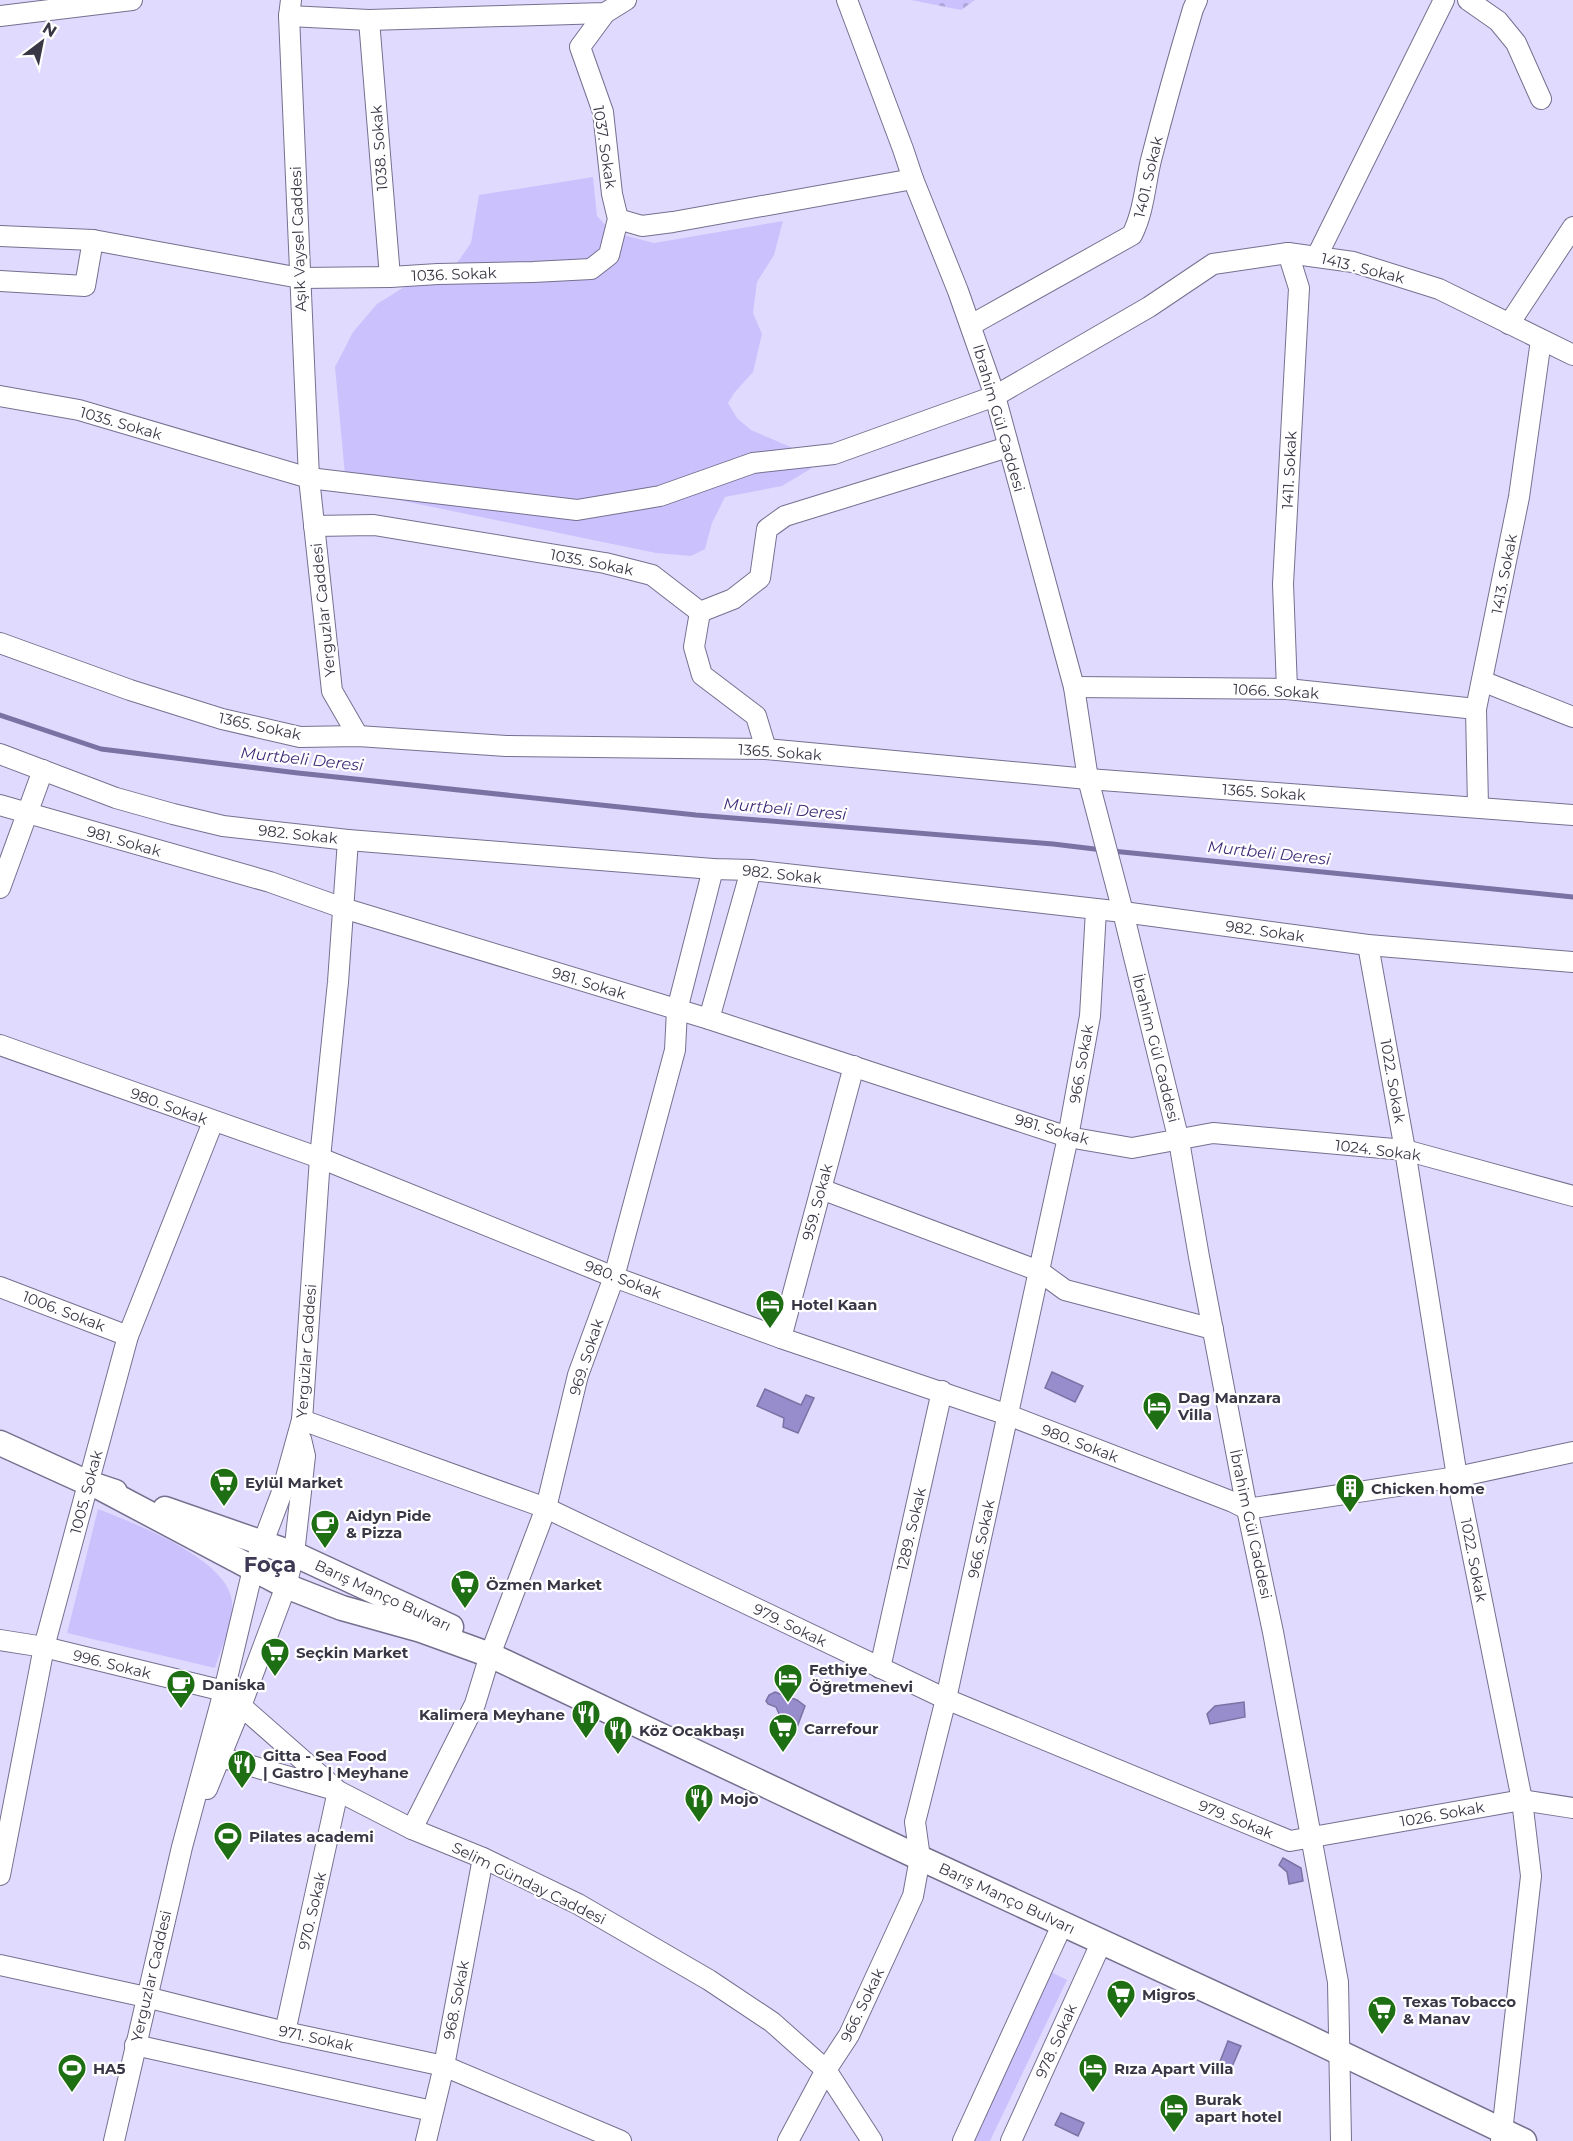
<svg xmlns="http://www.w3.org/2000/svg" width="1573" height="2141" viewBox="0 0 1573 2141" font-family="Montserrat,sans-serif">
  <defs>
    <pattern id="cemetery-stones" width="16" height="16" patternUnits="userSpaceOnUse" patternTransform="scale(1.5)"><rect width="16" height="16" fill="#cbc2fd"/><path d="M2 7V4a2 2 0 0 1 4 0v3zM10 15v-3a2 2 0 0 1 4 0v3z" fill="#afa7da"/></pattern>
  </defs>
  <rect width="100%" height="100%" fill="#e0dbfe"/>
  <g fill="#cbc2fd">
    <path d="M593,177L597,216L612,232L654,243L783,221L774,255L757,282L753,313L762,334L753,372L735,392L728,403L737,418L751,430L800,451L812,468L782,486L725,497L712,523L705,549L691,556L656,553L384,497L345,475L335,367L353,332L377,304L409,284L447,277L471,243L479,195Z"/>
    <path d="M98,1509C133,1523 227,1558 232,1601C234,1622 221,1648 215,1668L67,1633Z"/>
    <path d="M1051,1972L1067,1980L990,2141H971Z"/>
  </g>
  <path fill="url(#cemetery-stones)" d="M911,0H975L961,10Z"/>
  <g fill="#978ccc" stroke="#7b72a4" stroke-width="1.5">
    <path d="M1052,1372L1083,1386L1075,1402L1045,1388Z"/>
    <path d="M765,1389L801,1405L806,1395L814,1398L798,1433L783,1427L784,1418L757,1406Z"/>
    <path d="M775,1692L797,1700L805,1706L793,1738L780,1733L784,1725L776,1707L768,1704L766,1701L769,1695Z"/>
    <path d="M1244,1702L1245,1717L1210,1724L1207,1714L1215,1706Z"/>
    <path d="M1283,1858L1301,1868L1303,1881L1289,1884L1287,1872L1279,1865Z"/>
    <path d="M1228,2041L1241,2046L1231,2069L1219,2064Z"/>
    <path d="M1061,2113L1084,2123L1078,2136L1055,2125Z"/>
  </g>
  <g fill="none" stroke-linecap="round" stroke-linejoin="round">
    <g stroke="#7b72a4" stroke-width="5">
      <path d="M0,715L101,749L298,773L696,815L1053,844L1103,850"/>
      <path d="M1112,851L1573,897"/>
    </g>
    <g stroke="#75708f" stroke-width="22">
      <g id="minor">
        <path d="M291,0L289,16L309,478L332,691L358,736"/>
        <path d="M847,0L903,149L913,179L958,291L995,396L1074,687L1088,779L1123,912L1179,1141L1199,1257L1247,1509L1273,1632L1338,1982L1341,2141"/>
        <path d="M1468,0L1498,21L1516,43L1541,99"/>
        <path d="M0,16L132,0"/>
        <path d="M289,16L369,20L605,13L626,0"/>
        <path d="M369,20L390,277"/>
        <path d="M618,219L642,226L673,222L913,179"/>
        <path d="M0,236L93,240"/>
        <path d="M1317,256L1444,0"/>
        <path d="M0,281L85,286L93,240L300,278L390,277L438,274L533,272L591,269L609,255L618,219L612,194L603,112L580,47L605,13"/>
        <path d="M1509,324L1573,227"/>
        <path d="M971,325L1132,235C1144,211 1145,185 1151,160C1164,109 1178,59 1193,9L1197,0"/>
        <path d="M0,396L79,410L309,478L577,510L660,496L753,463L834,454L995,396L1149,307L1213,264L1288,253L1353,262L1439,289L1573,355"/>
        <path d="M314,526L374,525L605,563L652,575L700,612L733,599L760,578L767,529L785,516L1008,447"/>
        <path d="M700,612L694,647L702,675L756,716L766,749"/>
        <path d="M0,643L130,690L222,719L300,737L358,736L506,746L766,749L1088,779L1573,815"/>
        <path d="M1482,681L1573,717"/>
        <path d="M1074,687L1287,689L1476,709"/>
        <path d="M1287,689L1283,584L1299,288L1288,253"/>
        <path d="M0,754L116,798L173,814L223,826L348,840L713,869L751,870L1123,912L1368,945L1573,962"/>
        <path d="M0,805L270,882L343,908L709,1019L1068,1137L1132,1148L1213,1133L1405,1150L1573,1196"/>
        <path d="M1478,807L1476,709L1519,497L1541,340"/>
        <path d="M0,888L43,770"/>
        <path d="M1368,945L1405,1150L1457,1477L1522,1800L1531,1876L1501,2141"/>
        <path d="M709,1019L751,870"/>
        <path d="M0,1045L320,1158L614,1277L781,1338L1008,1415L1233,1502L1247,1509L1457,1477L1573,1452"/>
        <path d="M821,1189L1039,1271L1065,1290L1213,1329"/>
        <path d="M0,1287L128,1336"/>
        <path d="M781,1338L854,1066"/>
        <path d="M302,1420L546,1508L946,1699L1290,1841L1522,1800L1573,1808"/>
        <path d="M0,1640L44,1647L224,1691L338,1791L412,1829L483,1858L578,1904L709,1980L772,2022L826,2070L872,2141"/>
        <path d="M880,1668L942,1391"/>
        <path d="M210,1754L338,1791L285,2032"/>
        <path d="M207,1789L241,1706L286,1586L294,1554L305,1456L301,1439"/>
        <path d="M412,1829L475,1704L490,1655L546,1508L578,1375L614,1277L675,1050L677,1010L713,869"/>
        <path d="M0,1875L44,1647L128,1336L213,1122"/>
        <path d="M0,1965L146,1997L285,2032L444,2066L621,2141"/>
        <path d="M135,2045L432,2111"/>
        <path d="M114,2141L182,1847L224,1691L253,1569L282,1492L302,1420L320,1158L338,982L348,840"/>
        <path d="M426,2141L444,2066L483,1858"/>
        <path d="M788,2141L826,2070L849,2035L913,1896L920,1858L915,1822L946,1699L1068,1137L1090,1016L1096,910"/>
        <path d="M963,2141L1063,1923"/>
        <path d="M1011,2141L1102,1941"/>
      </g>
    </g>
    <g stroke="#75708f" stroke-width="27">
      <g id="major">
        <path d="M0,1443L88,1483L115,1492"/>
        <path d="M99,1487L286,1586L342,1608L421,1630L490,1655L920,1858L1297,2032L1524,2141"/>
        <path d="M165,1509L294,1554L451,1627"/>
      </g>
    </g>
    <use href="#minor" stroke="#fff" stroke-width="20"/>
    <use href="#major" stroke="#fff" stroke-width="24"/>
  </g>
  <defs>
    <g id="hotel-pin" transform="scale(1.5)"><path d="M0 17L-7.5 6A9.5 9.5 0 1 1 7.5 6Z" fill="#1e6e13" stroke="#fff"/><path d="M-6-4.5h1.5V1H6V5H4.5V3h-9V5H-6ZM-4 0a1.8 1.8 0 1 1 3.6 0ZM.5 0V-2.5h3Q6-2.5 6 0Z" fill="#fff"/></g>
    <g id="supermarket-pin" transform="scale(1.5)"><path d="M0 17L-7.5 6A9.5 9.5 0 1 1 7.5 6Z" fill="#1e6e13" stroke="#fff"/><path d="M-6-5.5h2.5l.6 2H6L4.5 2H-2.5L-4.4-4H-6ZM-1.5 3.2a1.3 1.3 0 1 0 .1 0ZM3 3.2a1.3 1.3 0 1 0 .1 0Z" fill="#fff"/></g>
    <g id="building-pin" transform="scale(1.5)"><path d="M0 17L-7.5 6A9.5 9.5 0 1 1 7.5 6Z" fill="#1e6e13" stroke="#fff"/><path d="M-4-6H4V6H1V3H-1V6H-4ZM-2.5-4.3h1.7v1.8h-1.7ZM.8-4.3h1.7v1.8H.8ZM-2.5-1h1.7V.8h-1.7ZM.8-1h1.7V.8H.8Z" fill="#fff"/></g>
    <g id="cafe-pin" transform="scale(1.5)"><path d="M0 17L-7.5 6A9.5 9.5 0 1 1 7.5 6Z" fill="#1e6e13" stroke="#fff"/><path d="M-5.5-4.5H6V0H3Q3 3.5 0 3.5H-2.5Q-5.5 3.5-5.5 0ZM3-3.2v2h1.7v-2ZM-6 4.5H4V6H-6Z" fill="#fff"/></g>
    <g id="restaurant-pin" transform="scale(1.5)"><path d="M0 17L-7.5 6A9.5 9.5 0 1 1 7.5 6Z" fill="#1e6e13" stroke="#fff"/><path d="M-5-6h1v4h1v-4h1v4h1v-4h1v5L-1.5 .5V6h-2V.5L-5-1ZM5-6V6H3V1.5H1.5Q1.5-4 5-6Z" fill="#fff"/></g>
    <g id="stadium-pin" transform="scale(1.5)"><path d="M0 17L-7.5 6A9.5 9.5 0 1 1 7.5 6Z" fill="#1e6e13" stroke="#fff"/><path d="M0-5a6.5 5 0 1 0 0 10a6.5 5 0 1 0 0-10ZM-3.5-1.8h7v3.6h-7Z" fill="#fff"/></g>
  </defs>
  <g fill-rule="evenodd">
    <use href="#hotel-pin" x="770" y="1304"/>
    <use href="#hotel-pin" x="1157" y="1406"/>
    <use href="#supermarket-pin" x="224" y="1482"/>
    <use href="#building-pin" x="1350" y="1488"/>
    <use href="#cafe-pin" x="325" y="1524"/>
    <use href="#supermarket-pin" x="465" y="1584"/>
    <use href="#supermarket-pin" x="275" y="1652"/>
    <use href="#hotel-pin" x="788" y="1678"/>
    <use href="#cafe-pin" x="181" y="1684"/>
    <use href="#restaurant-pin" x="586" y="1714"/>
    <use href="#supermarket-pin" x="783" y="1728"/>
    <use href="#restaurant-pin" x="618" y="1730"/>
    <use href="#restaurant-pin" x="242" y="1764"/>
    <use href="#restaurant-pin" x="699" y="1798"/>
    <use href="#stadium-pin" x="228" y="1836"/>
    <use href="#supermarket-pin" x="1121" y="1994"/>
    <use href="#supermarket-pin" x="1382" y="2010"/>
    <use href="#stadium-pin" x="72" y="2068"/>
    <use href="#hotel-pin" x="1093" y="2068"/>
    <use href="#hotel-pin" x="1174" y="2108"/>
  </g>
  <g text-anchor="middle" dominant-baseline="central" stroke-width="4.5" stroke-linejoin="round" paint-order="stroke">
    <g font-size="15" fill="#393745" stroke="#fff">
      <text transform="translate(605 147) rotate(81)">1037. Sokak</text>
      <text transform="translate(379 148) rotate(-94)">1038. Sokak</text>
      <text transform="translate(1148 177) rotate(-77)">1401. Sokak</text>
      <text transform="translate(298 239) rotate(-92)">Aşık Vaysel Caddesi</text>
      <text transform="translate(1363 268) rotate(14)">1413 . Sokak</text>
      <text transform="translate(454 274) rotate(-2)">1036. Sokak</text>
      <text transform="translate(999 418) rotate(74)">Ibrahim Gül Caddesi</text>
      <text transform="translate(121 423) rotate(16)">1035. Sokak</text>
      <text transform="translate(1289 470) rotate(-87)">1411. Sokak</text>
      <text transform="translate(592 562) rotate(11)">1035. Sokak</text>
      <text transform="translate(1504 574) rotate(-79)">1413. Sokak</text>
      <text transform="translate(323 610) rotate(-96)">Yerguzlar Caddesi</text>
      <text transform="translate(1276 691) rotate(3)">1066. Sokak</text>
      <text transform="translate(260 726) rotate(12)">1365. Sokak</text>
      <text transform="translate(780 752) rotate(4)">1365. Sokak</text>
      <text transform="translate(1264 792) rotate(4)">1365. Sokak</text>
      <text transform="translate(298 834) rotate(6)">982. Sokak</text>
      <text transform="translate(124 841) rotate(16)">981. Sokak</text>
      <text transform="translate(782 874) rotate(6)">982. Sokak</text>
      <text transform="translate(1265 931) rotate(8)">982. Sokak</text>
      <text transform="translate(589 983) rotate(17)">981. Sokak</text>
      <text transform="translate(1156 1048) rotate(76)">İbrahim Gül Caddesi</text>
      <text transform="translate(1081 1064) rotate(-80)">966. Sokak</text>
      <text transform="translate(1393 1081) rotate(80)">1022. Sokak</text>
      <text transform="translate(169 1106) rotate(20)">980. Sokak</text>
      <text transform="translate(1052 1129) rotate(16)">981. Sokak</text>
      <text transform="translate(1378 1150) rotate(7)">1024. Sokak</text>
      <text transform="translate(817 1202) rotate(-75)">959. Sokak</text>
      <text transform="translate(623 1279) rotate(21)">980. Sokak</text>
      <text transform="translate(64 1311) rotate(21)">1006. Sokak</text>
      <text transform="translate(306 1351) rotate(-86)">Yergüzlar Caddesi</text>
      <text transform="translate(586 1357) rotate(-72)">969. Sokak</text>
      <text transform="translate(1080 1443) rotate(21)">980. Sokak</text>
      <text transform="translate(86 1492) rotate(-75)">1005. Sokak</text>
      <text transform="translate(1251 1524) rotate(78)">İbrahim Gül Caddesi</text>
      <text transform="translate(911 1529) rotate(-77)">1289. Sokak</text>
      <text transform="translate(981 1539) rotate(-78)">966. Sokak</text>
      <text transform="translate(1474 1560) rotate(79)">1022. Sokak</text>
      <text transform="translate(383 1595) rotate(25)">Barış Manço Bulvarı</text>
      <text transform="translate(790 1625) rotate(26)">979. Sokak</text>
      <text transform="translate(112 1664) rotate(14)">996. Sokak</text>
      <text transform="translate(1442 1814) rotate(-10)">1026. Sokak</text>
      <text transform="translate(1236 1819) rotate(22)">979. Sokak</text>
      <text transform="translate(529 1883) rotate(26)">Selim Günday Caddesi</text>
      <text transform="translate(1007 1898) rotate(25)">Barış Manço Bulvarı</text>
      <text transform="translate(312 1911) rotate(-77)">970. Sokak</text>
      <text transform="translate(151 1976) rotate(-77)">Yerguzlar Caddesi</text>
      <text transform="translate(456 2000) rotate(-79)">968. Sokak</text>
      <text transform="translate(862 2005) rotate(-64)">966. Sokak</text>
      <text transform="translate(316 2038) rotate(12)">971. Sokak</text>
      <text transform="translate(1056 2041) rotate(-66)">978. Sokak</text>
    </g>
    <g font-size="15" font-weight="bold" fill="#393745" stroke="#fff" text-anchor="start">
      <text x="791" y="1304">Hotel Kaan</text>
      <text x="1178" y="1397">Dag Manzara<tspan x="1178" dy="17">Villa</tspan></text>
      <text x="245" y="1482">Eylül Market</text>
      <text x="1371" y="1488">Chicken home</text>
      <text x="346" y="1515">Aidyn Pide<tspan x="346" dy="17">&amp; Pizza</tspan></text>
      <text x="486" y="1584">Özmen Market</text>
      <text x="296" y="1652">Seçkin Market</text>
      <text x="809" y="1669">Fethiye<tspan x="809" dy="17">Öğretmenevi</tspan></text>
      <text x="202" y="1684">Daniska</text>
      <text x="565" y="1714" text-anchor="end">Kalimera Meyhane</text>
      <text x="804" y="1728">Carrefour</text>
      <text x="639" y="1730">Köz Ocakbaşı</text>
      <text x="263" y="1755">Gitta - Sea Food<tspan x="263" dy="17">| Gastro | Meyhane</tspan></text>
      <text x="720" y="1798">Mojo</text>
      <text x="249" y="1836">Pilates academi</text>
      <text x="1142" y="1994">Migros</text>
      <text x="1403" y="2001">Texas Tobacco<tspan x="1403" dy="17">&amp; Manav</tspan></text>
      <text x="93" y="2068">HA5</text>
      <text x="1114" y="2068">Rıza Apart Villa</text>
      <text x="1195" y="2099">Burak<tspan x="1195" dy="17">apart hotel</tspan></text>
    </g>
    <g font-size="16" font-style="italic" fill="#422d79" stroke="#fff">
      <text transform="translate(302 759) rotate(6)">Murtbeli Deresi</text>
      <text transform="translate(785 809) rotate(5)">Murtbeli Deresi</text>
      <text transform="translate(1269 853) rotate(6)">Murtbeli Deresi</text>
    </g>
    <g font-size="21" font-weight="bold" fill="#3e3955" stroke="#fff">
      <text x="270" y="1564">Foça</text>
    </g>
  </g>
  <g transform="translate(42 42) rotate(32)" stroke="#ffffff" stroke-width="4.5" paint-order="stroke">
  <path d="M0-4.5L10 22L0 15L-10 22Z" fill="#393745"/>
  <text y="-9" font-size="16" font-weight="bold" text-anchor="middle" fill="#393745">N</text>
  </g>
</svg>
